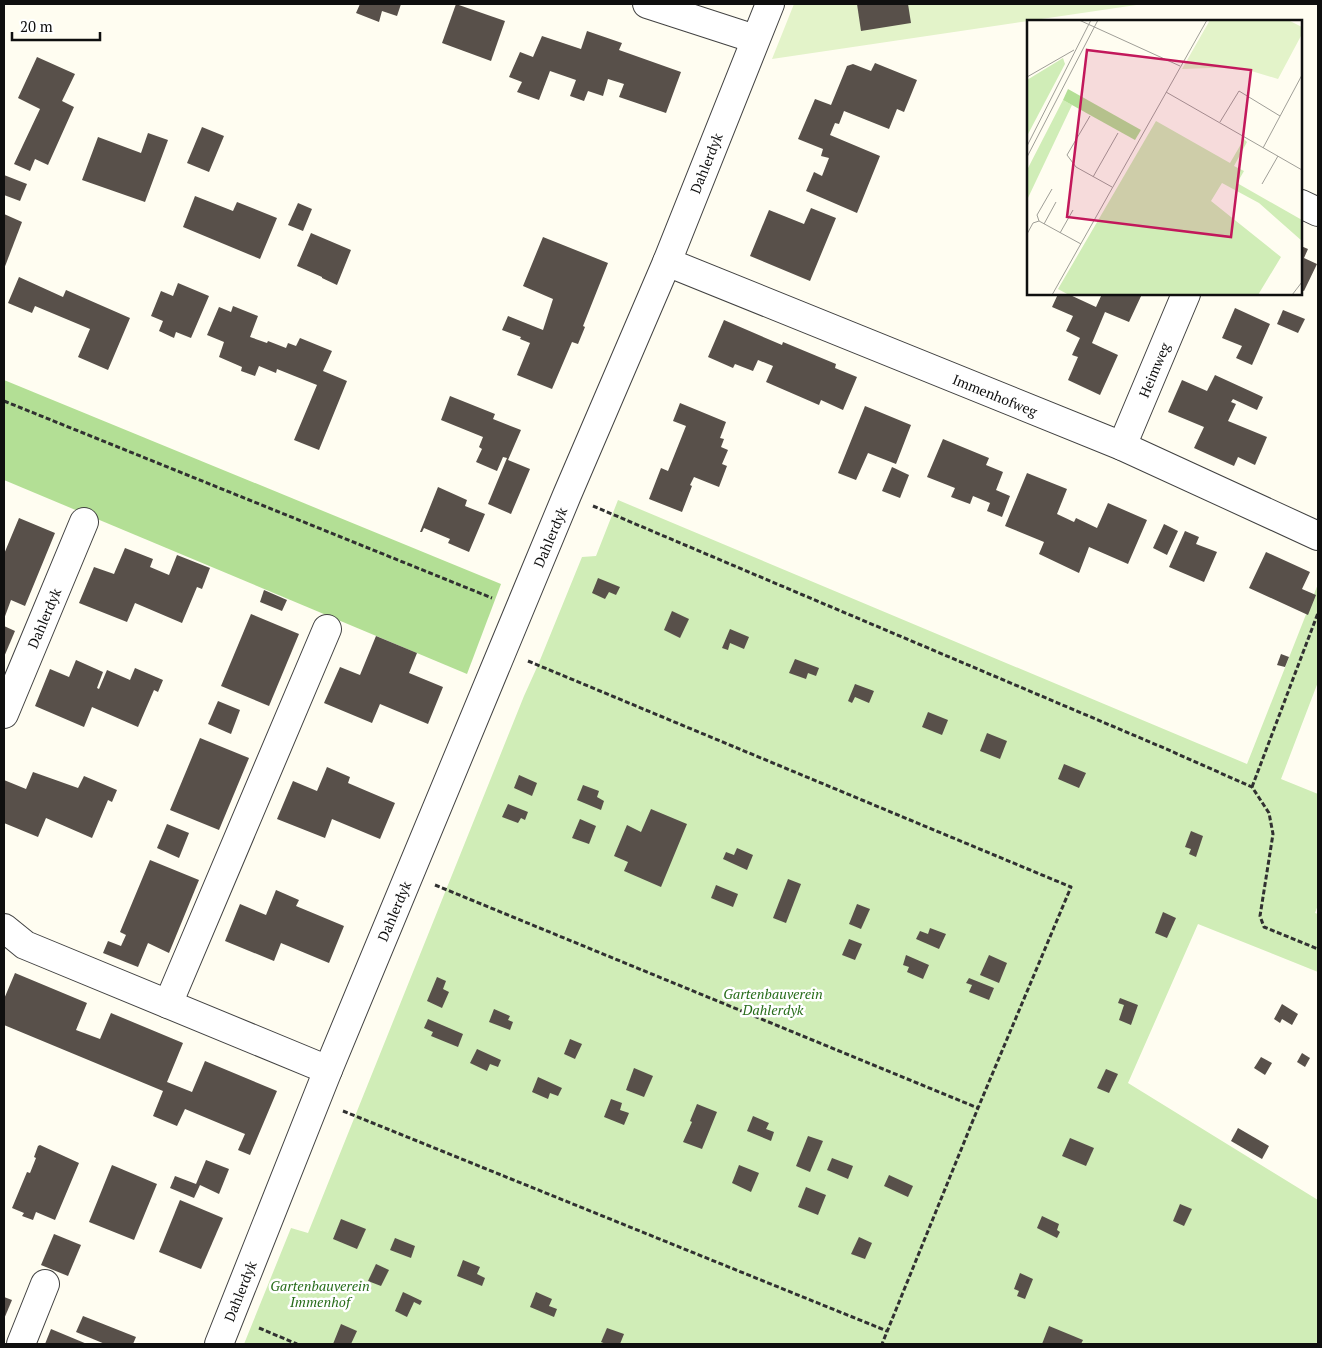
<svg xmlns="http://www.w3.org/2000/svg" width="1322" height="1348" viewBox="0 0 1322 1348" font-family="'PT Serif',serif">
  <rect width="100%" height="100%" fill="#fffdf1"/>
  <path fill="#d0edb7" d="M618,500L1247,764L1318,584V682L1281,779L1318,794V905L1315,913L1318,914V972L1198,924L1128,1083L1318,1200V1344H244L291,1228L308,1233L524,696L538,665L582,557L596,556Z"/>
  <path fill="#b3df95" d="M4,380L501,584L467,674L4,480Z"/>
  <path fill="#e3f3c9" d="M794,4H1143L772,59Z"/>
  <g fill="#58504a">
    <path d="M360,4H401L397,16L382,11L379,22L356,13Z"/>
    <path d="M456,4L505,21L491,61L442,43Z"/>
    <path d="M857,4H908L911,23L861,31Z"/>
    <path d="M587,31L622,43L619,50L681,72L666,113L619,97L624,84L608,79L603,96L588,91L584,101L570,96L576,80L550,71L539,100L517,92L522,82L509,77L520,52L533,57L542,36L581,49Z"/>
    <path d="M37,57L75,74L62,101L74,107L48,165L35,159L30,171L14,164L40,109L18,98Z"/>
    <path d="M875,63L917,80L904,112L897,109L889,129L844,111L839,124L835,123L830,135L880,156L857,213L806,191L814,172L822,176L829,158L821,156L823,149L798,139L815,99L831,105L847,66L853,64L871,71Z"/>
    <path d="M202,127L224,136L209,172L187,163Z"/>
    <path d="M148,133L168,140L145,202L82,180L98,137L141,153Z"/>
    <path d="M4,175L27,184L20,201L4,195Z"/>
    <path d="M195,196L233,211L237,202L277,218L260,259L183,227Z"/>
    <path d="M298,203L312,209L303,231L288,225Z"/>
    <path d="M811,208L836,218L810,281L750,256L769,210L804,224Z"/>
    <path d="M4,214L22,222L4,269Z"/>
    <path d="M311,233L351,250L337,285L322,278V277L297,266Z"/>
    <path d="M543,237L608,263L583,326L585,327L578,344L572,342L552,389L517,375L530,343L520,339L521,337L502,330L508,316L543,330L553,299L523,286Z"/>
    <path d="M1301,246L1308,249L1304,258L1317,264L1304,291L1301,290Z"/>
    <path d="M19,277L63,297L66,290L130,318L108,370L78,357L90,329L35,306L32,313L8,303Z"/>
    <path d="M178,283L209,296L191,338L176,332L174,338L159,331L163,321L151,316L161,291L173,296Z"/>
    <path d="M1058,294H1068L1096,307L1102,294H1142L1129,322L1105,312L1092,343L1118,355L1100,395L1068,380L1078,357L1072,355L1080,338L1066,331L1073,316L1052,307Z"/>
    <path d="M233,306L258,316L250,337L267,343L268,341L286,348L288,343L296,346L300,338L332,351L323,371L347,381L319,450L294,440L317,385L277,369L276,373L259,366L255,376L241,371L242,367L219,357L224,342L207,335L219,307L231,312Z"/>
    <path d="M1235,308L1270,324L1252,365L1236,358L1242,346L1222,338Z"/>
    <path d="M1283,310L1305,319L1298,333L1277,324Z"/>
    <path d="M724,320L782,345L783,342L836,364L835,368L857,377L843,410L821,400L819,405L766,382L773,366L758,360L753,371L735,364L733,368L708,357Z"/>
    <path d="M1215,375L1263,397L1257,410L1233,399L1231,402L1236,404L1228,421L1267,437L1255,465L1238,457L1234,466L1194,448L1204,427L1168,412L1182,380L1207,391Z"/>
    <path d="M450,396L495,414L493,419L521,430L508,460L530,469L511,514L488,504L507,458L503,457L497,471L476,462L482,449L479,447L483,437L441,420Z"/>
    <path d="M680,403L726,422L720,438L724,439L721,447L728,450L722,464L727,466L719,487L694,477L690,485L692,486L682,512L649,499L661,468L668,471L686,426L673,421Z"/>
    <path d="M865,406L911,425L896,464L868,453L856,480L838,473Z"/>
    <path d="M943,439L989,458L986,465L1003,472L996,490L1010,496L1002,517L987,511L990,503L973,496L970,504L951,497L955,488L927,477Z"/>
    <path d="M892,467L909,475L900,498L882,491Z"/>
    <path d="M1027,473L1067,489L1057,514L1074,522L1076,518L1097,528L1108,503L1147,520L1128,564L1089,547L1079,573L1039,554L1044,542L1005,526Z"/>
    <path d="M438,487L467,500L465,506L485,514L469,552L448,543L450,539L424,528L422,532H420Z"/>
    <path d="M19,518L55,533L25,606L11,600L4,619V554Z"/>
    <path d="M1164,524L1178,531L1167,555L1153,548Z"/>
    <path d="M1185,531L1199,537L1196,544L1217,552L1204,582L1169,567Z"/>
    <path d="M125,548L153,559L150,567L169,575L177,555L210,568L202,589L197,587L182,623L135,603L127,622L79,603L94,567L114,574Z"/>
    <path d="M1266,552L1310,572L1302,589L1316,595L1308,615L1249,588Z"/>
    <path d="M598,578L620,587L616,595L609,592L605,599L592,593Z"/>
    <path d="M264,590L287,600L282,611L260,602Z"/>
    <path d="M672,611L689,619L680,638L664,630Z"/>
    <path d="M251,614L299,634L269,706L221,686Z"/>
    <path d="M4,626L15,631L4,657Z"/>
    <path d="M730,629L749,637L744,649L730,643L728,650L722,648Z"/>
    <path d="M376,636L417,653L409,673L443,687L428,724L380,704L372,723L324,703L340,667L360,675Z"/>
    <path d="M1281,654L1289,657L1285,667L1277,665Z"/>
    <path d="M795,659L819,668L816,676L808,673L806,679L789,673Z"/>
    <path d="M76,660L103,672L97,688L99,689L107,670L130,680L135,668L163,680L158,692L154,690L138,727L92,707L84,727L35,706L50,669L69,677Z"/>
    <path d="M855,684L874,691L869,703L855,697L852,703L848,701Z"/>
    <path d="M218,701L240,710L231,734L208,724Z"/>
    <path d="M928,712L948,720L942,735L922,727Z"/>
    <path d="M987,733L1007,741L1000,759L980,751Z"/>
    <path d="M200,738L249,758L219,830L170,810Z"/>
    <path d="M1064,764L1086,773L1079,788L1058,779Z"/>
    <path d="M327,767L350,777L348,783L395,803L380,839L332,819L325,838L277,819L293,781L317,791Z"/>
    <path d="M33,772L78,788L84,776L117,790L112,802L108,800L92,838L46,818L38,837L4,823V780L26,789Z"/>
    <path d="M519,775L537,783L532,796L514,788Z"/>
    <path d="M583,785L599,791L597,797L604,801L601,810L577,800Z"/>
    <path d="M508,804L528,812L525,820L521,818L518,823L502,817Z"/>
    <path d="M651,809L687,824L661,887L624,871L628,862L614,856L627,825L641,832Z"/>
    <path d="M580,819L596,826L589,844L572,838Z"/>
    <path d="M167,824L189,833L179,858L157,848Z"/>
    <path d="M1191,831L1203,836L1196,857L1189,854L1191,849L1185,847Z"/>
    <path d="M737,848L753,855L747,870L723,859L726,852L734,855Z"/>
    <path d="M150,860L199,880L169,953L148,943L138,967L103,953L108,941L121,946L126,935L120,932Z"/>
    <path d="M788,879L801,884L786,923L773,918Z"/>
    <path d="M716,885L738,894L733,907L711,898Z"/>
    <path d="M276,890L299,900L296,906L344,926L329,963L281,943L274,961L225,941L240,904L266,915Z"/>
    <path d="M857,904L870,909L861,929L849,924Z"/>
    <path d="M1163,912L1176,918L1167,938L1155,933Z"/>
    <path d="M930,928L946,934L939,949L916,939L920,931L928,934Z"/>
    <path d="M849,939L862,944L855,960L842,955Z"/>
    <path d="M906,955L929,965L923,979L907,972L909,967L903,965Z"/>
    <path d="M989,955L1007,963L999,983L980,975Z"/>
    <path d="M15,973L87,1003L76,1030L100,1039L111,1013L183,1043L167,1082L192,1092L205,1061L277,1091L250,1155L238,1150L245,1134L185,1109L177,1126L153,1116L163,1091L4,1025V999Z"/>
    <path d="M437,977L446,981L443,989L449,992L442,1008L427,1001Z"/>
    <path d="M969,978L994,988L989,1000L969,992L972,985L966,983Z"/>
    <path d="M1120,998L1138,1005L1131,1025L1119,1020L1124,1005L1118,1003Z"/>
    <path d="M1282,1004L1298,1014L1292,1025L1282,1019L1280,1023L1274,1019Z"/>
    <path d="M494,1009L510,1016L508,1020L513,1022L510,1030L489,1022Z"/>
    <path d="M428,1019L463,1034L458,1047L431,1036L433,1032L424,1028Z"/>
    <path d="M570,1039L582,1044L575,1059L564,1054Z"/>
    <path d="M477,1049L501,1060L498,1067L490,1064L487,1071L470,1063Z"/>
    <path d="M1302,1053L1310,1058L1305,1067L1297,1062Z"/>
    <path d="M1261,1057L1272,1063L1265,1075L1254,1068Z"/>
    <path d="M634,1068L653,1076L644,1097L626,1090Z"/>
    <path d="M1106,1069L1118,1074L1109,1093L1097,1088Z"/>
    <path d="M538,1077L562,1088L558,1096L550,1093L548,1099L532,1092Z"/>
    <path d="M611,1099L622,1103L620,1110L629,1113L624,1125L604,1117Z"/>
    <path d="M697,1104L717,1112L702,1149L683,1142L692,1122L690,1121Z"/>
    <path d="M753,1116L769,1123L766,1129L774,1132L771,1141L747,1131Z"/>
    <path d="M1238,1128L1269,1146L1262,1159L1231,1141Z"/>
    <path d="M808,1136L823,1141L810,1172L796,1166Z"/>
    <path d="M1070,1138L1094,1148L1086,1166L1062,1156Z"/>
    <path d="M40,1145L79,1163L55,1220L36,1212L33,1220L22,1216L24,1213L12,1208L27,1172L30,1173L36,1158L34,1157L38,1146Z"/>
    <path d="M832,1158L853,1166L848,1179L827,1170Z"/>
    <path d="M206,1160L229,1169L219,1194L200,1185L194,1198L170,1188L175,1176L196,1184Z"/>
    <path d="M112,1165L157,1184L134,1240L89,1222Z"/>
    <path d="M739,1165L759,1173L751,1192L732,1183Z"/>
    <path d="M889,1175L913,1186L908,1197L884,1186Z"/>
    <path d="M806,1187L826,1195L818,1215L798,1207Z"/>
    <path d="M180,1200L223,1218L201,1269L159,1252Z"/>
    <path d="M1180,1204L1192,1209L1184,1226L1173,1221Z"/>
    <path d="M1042,1216L1059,1224L1057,1230L1060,1232L1057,1238L1037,1228Z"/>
    <path d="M341,1219L366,1229L357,1249L333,1239Z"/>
    <path d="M54,1234L81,1245L68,1276L41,1265Z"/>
    <path d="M859,1237L872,1243L865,1259L851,1254Z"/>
    <path d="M395,1238L415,1246L411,1258L390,1250Z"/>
    <path d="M463,1260L480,1267L477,1274L485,1278L482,1286L457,1276Z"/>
    <path d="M376,1264L389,1270L381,1286L368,1281Z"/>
    <path d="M1020,1273L1033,1279L1025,1299L1017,1296L1019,1291L1014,1289Z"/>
    <path d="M403,1292L422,1301L420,1305L414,1302L407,1317L395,1311Z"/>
    <path d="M536,1292L552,1299L549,1306L557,1309L554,1317L530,1307Z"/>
    <path d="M4,1297L12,1300L4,1319Z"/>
    <path d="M83,1316L136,1337L133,1344H105L76,1332Z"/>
    <path d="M341,1324L357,1331L351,1344H333Z"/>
    <path d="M1049,1326L1083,1340L1081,1344H1042Z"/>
    <path d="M607,1328L624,1334L620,1344H606L601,1342Z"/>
    <path d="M51,1329L87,1344H45Z"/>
  </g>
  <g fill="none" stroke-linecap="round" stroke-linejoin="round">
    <g stroke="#424242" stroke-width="30">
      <g id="minor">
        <path d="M647,4L755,39"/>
        <path d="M1301,204L1318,212"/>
        <path d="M667,262L1122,446L1318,536"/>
        <path d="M1122,446L1186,294"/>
        <path d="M4,714L84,522"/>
        <path d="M4,928L25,945L328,1070"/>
        <path d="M168,1004L327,629"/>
        <path d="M21,1344L45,1284"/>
        <path d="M219,1344L328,1070L567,495L667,262L770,4"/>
      </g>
    </g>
    <g stroke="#313131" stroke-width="3" stroke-dasharray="5 2.5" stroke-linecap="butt">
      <path d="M4,401L492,598"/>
      <path d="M593,506L1164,748L1252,787L1269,813L1273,834L1260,916L1264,927L1318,949"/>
      <path d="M528,661L1071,887L978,1108L882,1344"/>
      <path d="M1252,787L1318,613"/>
      <path d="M435,885L978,1108"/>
      <path d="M343,1111L887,1331"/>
      <path d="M259,1328L297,1344"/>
    </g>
    <use href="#minor" stroke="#fff" stroke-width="28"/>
  </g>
  <g text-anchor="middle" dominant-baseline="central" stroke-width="5" stroke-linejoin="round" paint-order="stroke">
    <g font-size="14" fill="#0f0f0f" stroke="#fff">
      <text transform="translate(706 163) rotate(-68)">Dahlerdyk</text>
      <text transform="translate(1154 370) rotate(-67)">Heimweg</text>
      <text transform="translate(995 395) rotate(22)">Immenhofweg</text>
      <text transform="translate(550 537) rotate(-67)">Dahlerdyk</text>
      <text transform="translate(44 618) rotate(-67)">Dahlerdyk</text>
      <text transform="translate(394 911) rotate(-67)">Dahlerdyk</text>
      <text transform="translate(240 1291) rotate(-68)">Dahlerdyk</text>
    </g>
    <g font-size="14" font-style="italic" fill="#276c1a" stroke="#fff">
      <text x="773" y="993">Gartenbauverein<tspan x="773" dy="16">Dahlerdyk</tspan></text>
      <text x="320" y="1285">Gartenbauverein<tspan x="320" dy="16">Immenhof</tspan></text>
    </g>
  </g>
  <g transform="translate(1027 20)">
    <rect width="275" height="275" fill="#fffdf1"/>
    <path d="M36,38L38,44L0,116V60ZM36,80L45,85L0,180V150ZM129,101L203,143L217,119L220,122L207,146L217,151L210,163L275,200V221L232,183L195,163L184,181L254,237L231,275H42L31,269Z" fill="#d0edb7"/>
    <path d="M41,69L114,110L108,120L36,80Z" fill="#b3df95"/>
    <path d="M183,0H261L275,7V14L251,59L211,47L155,49Z" fill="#e3f3c9"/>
    <path fill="none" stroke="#9f9e97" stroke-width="1" d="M52,0L153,46M0,57L47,30M139,72L275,150M63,96L40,135L49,147L85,167M193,102L212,71L253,96M0,126L64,0M236,128L275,55M0,137L71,0M66,157L91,113M235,164L251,136M12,201L54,224M12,201L10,195L25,169M17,204L29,182M33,213L46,190M0,214L6,203L12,201M25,275L180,0M265,275L275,262"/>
    <path fill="#c2185b" fill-opacity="0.15" stroke="#c2185b" stroke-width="2.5" d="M60,30L224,50L204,217L40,197Z"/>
    <rect width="275" height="275" fill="none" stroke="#0f0f0f" stroke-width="2.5"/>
  </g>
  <rect width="1322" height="1348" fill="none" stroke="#0f0f0f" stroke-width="10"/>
  <path d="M12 32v8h88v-8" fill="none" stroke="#0f0f0f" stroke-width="2.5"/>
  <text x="20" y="32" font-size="15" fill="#0f0f0f" stroke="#ffffff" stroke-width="4" paint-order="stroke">20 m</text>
</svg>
